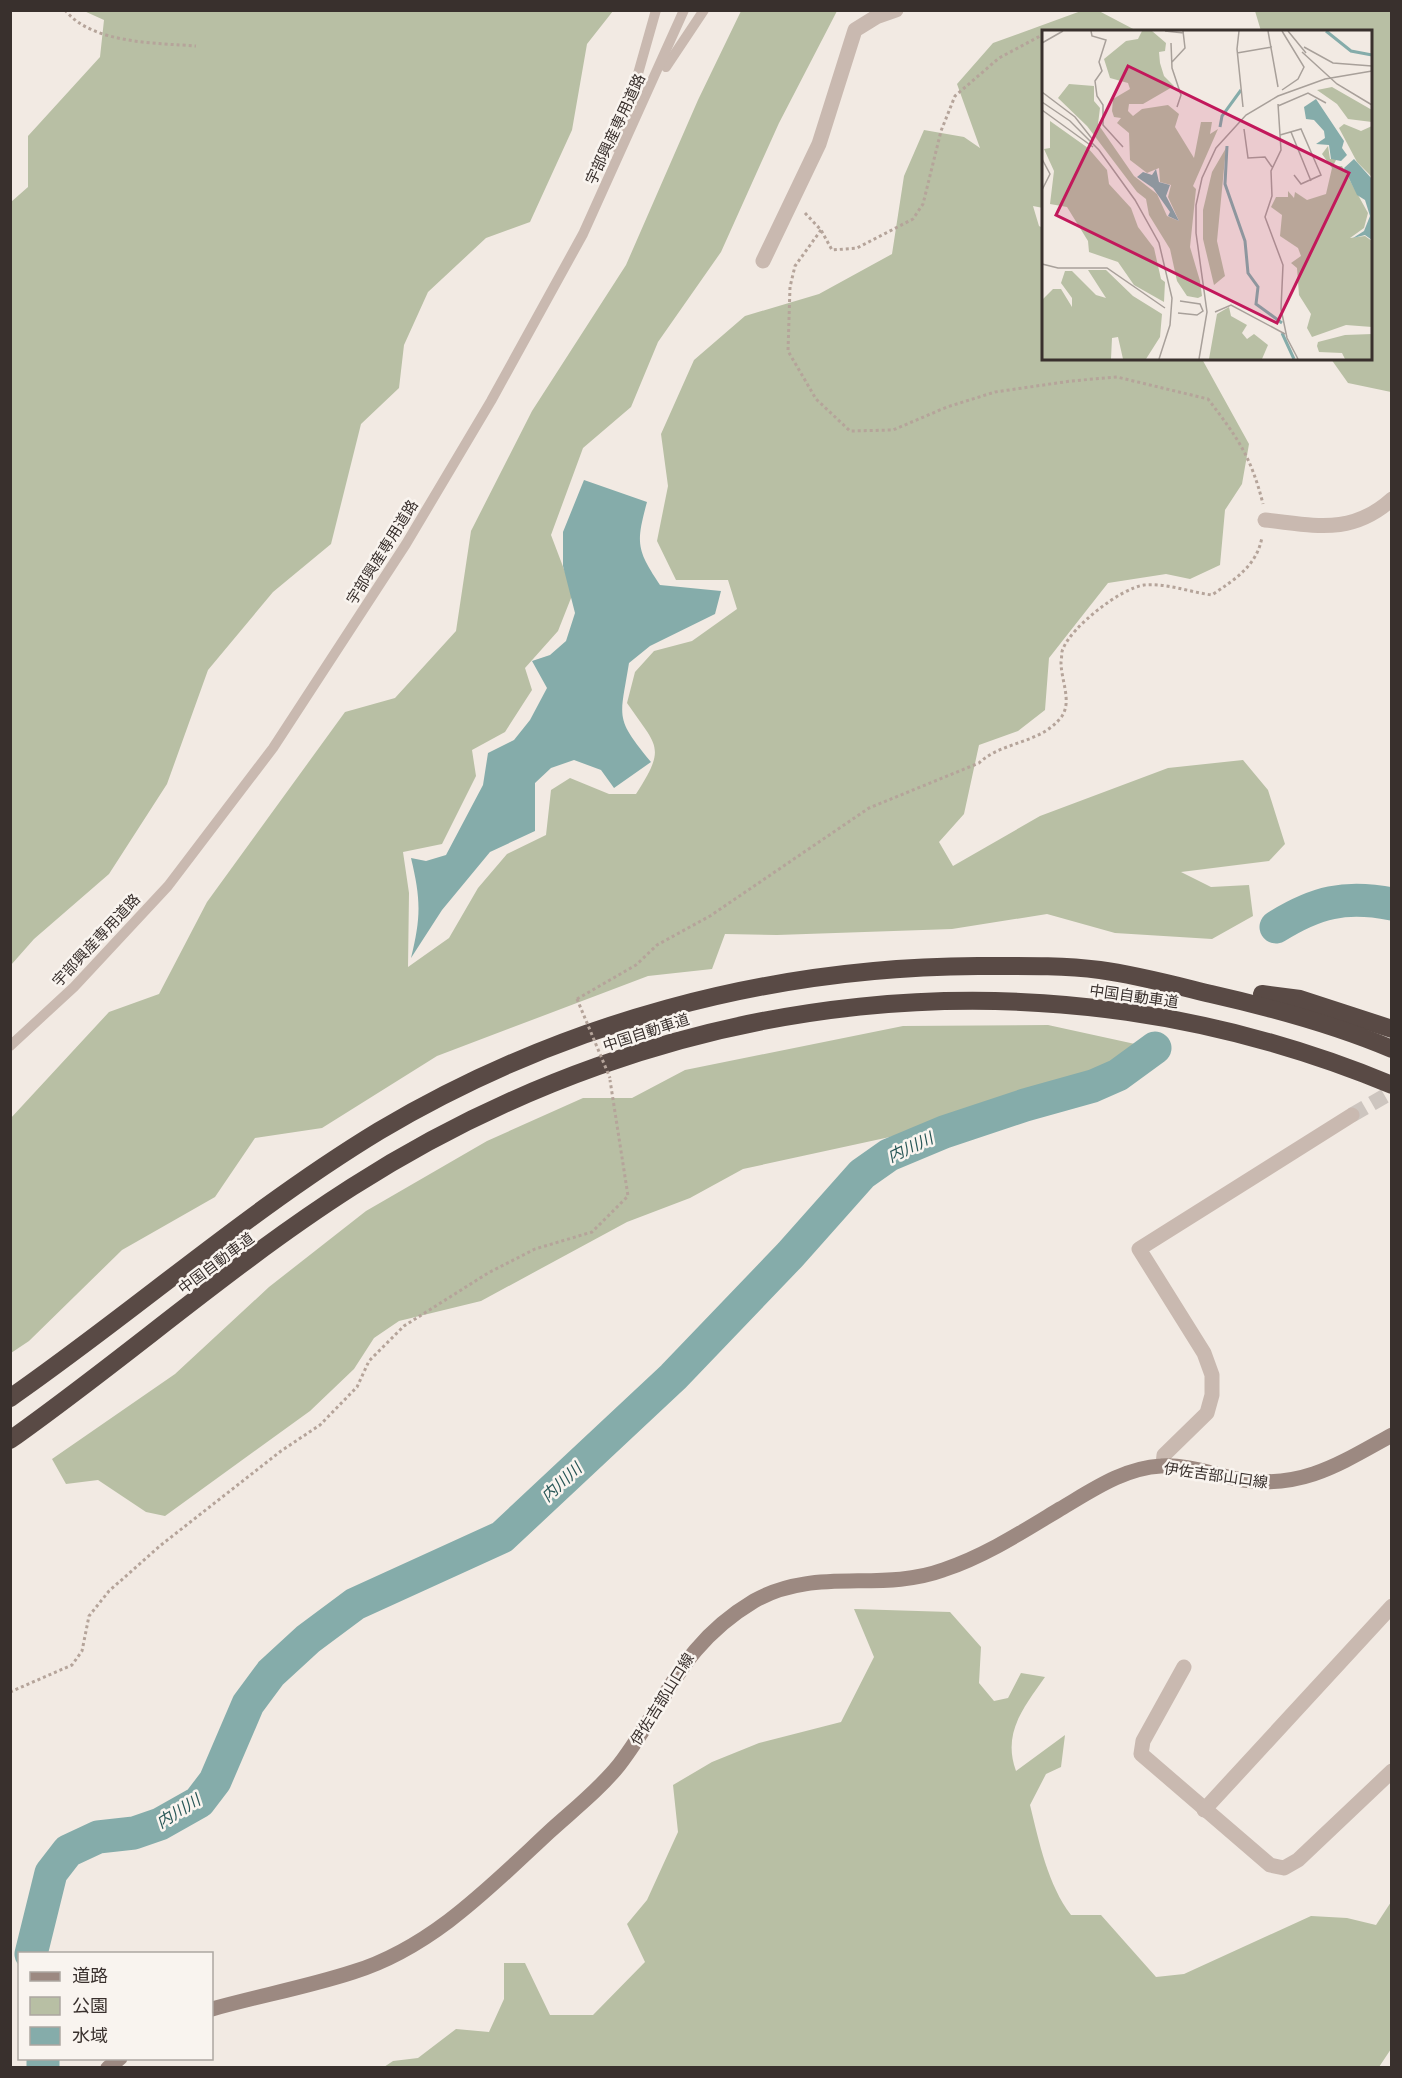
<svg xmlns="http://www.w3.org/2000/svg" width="1402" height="2078" viewBox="0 0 1402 2078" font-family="'Archivo Narrow','Noto Sans JP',sans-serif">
  <rect width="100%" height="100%" fill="#f2eae3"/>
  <g fill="#b8bfa4">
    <path d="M84,11H613L587,44L572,130L530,222L486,238L428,292L404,345L399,388L361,424L331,544L273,592L208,670L167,784L109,874L34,939L11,965V202L28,187V136L100,57L104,20Z"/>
    <path d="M741,11H837L779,123L721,252L658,342L631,407L583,448L551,535L573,593L558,631L525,668L532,690L505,732L472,750L476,776L442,844L403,852L409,893L408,967L449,938L478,888L507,854L546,835L551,790L570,778L609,794H636C667,746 657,747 627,703L635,672L654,651L692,641L737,609L728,580H676L657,541L668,486L661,434L694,360L745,316L819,294L892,254L904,176L924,130L964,137L980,148L957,84L993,43L1081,11H1099L1137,31L1044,32L1043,208L1033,206L1039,226L1043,228L1044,358L1202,359L1249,444L1242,484L1225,510L1220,565L1190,579L1166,574L1108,583L1049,658L1045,710L1018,731L979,745L964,814L939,842L953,866L1040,816L1168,768L1243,760L1268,790L1285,844L1269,861L1181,872L1211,887L1249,885L1253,916L1212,939L1115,933L1047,914L952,929L777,935L725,934L712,969L648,976L437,1056L322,1128L255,1138L215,1197L122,1250L29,1341L11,1353L10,1119L109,1012L159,994L207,902L345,712L395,698L456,631L471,531L532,411L626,265L698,100Z"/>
    <path d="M1255,11H1391V392L1348,383L1331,359L1370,358V32L1261,31Z"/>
    <path d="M1048,1025L1135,1044L1119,1065L1065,1084L899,1135L743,1169L690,1198L627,1222L481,1301L399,1321L374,1338L354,1369L310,1411L165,1516L146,1512L98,1480L66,1484L52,1459L175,1374L269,1287L366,1211L487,1141L583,1098H632L685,1070L903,1026Z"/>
    <path d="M854,1609L950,1612L981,1647L979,1683L994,1701L1008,1698L1021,1673L1045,1677C1024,1707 1002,1733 1016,1771L1065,1735L1061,1767L1046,1774L1030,1805C1039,1842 1048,1885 1071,1915H1101L1156,1977L1184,1974L1311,1916L1347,1918L1376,1925L1391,1902V2049L1379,2067H384L393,2061L418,2058L456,2029L489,2032L504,1999V1963H525L550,2015H593L645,1962L627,1924L647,1900L678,1832L673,1785L712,1762L759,1743L841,1722L874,1657Z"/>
  </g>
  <path fill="#85acaa" d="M584,480L647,502C636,543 636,549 660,585L721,591L715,614L650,646L629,663C620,719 614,717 651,762L614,788L601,770L574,760L551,768L535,783V831L490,852L442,910L411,958C421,917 421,900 411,858L426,861L446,855L483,785L488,753L514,740L530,720L547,688L532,661L550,655L566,641L575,613L563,566V532Z"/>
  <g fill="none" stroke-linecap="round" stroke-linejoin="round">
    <g stroke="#85acaa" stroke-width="33">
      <path d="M1276,927C1316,902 1345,895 1392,904"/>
      <path d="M31,1954L51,1873L68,1851L98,1837L134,1833L160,1824L199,1802L215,1781L248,1704L271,1673L308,1639L355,1604L502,1537L673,1377L790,1255L862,1174L889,1155L944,1132L1025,1105L1093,1086L1118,1075L1155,1048"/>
      <path d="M43,2058V2068"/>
    </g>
    <path stroke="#cdc5bf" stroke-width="15" stroke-dasharray="15 8" stroke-linecap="butt" d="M1352,1115L1392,1092"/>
    <g stroke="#b5a49a" stroke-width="3" stroke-dasharray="3 3" stroke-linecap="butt">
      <path d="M65,10C92,44 157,43 196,46"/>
      <path d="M805,213L821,230L832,250L857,248L913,219L923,204L941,131L955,96L999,58L1044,34"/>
      <path d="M821,230L795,266L790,287L788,351L816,399L850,431L893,430L947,407L995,392L1071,381L1117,377L1208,399C1237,437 1251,456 1263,504"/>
      <path d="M577,999L636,965L657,945L710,916L869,808L979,763C1002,741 1042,744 1062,716C1072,701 1061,680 1061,662C1062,659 1061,652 1063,649C1071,627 1121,588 1144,585C1167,583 1189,592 1212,595C1235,579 1257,566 1262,537"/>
      <path d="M10,1692L72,1665L82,1651L89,1616L109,1591L161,1545L281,1451L320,1425L357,1387L369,1361L404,1326L488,1273L535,1249L592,1232L628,1196L610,1080"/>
    </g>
    <g stroke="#c9b9b0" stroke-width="10">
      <path d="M666,67L704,10"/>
      <path d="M617,148L656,10"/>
      <path d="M10,1046L74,987L168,886L273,748L406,544L491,401L583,234L684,10"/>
    </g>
    <g stroke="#c9b9b0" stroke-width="15">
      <path d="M763,261L819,144L855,30L876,17L896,10"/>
      <path d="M1265,520C1314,525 1351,536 1392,499"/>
      <path d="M1163,1465L1164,1455L1207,1413L1212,1395V1375L1204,1353L1139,1249L1352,1115"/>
      <path d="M1184,1667L1143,1741L1141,1754L1270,1865L1284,1868L1298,1860L1392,1771"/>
      <path d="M1204,1810L1392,1606"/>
    </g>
    <g stroke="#9c8981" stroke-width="15">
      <path d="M212,2009C258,1996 307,1987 353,1972C431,1948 490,1887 549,1832C572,1811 599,1790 619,1765C668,1701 679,1646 754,1601C815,1566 880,1593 943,1570C985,1556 1022,1532 1060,1509C1091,1491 1123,1468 1161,1466C1187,1464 1217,1476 1243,1480C1303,1489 1341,1463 1392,1435"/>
      <path d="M108,2068L120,2058"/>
    </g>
    <g stroke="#594a45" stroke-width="18">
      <path d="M1262,994L1300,999L1392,1029"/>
      <path d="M10,1398C135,1311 249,1210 379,1131C561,1023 767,967 978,966C1019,966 1059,965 1100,970C1137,975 1174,985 1211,994C1273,1008 1333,1024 1392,1049"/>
      <path d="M10,1440C126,1358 233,1263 352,1187C666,986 1045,941 1392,1085"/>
    </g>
    <path stroke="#b5a49a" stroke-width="3" stroke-dasharray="3 3" stroke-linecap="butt" d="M577,999L610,1078"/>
  </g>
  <g text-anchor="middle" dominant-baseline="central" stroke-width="5" stroke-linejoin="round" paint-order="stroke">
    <g font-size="15" fill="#39302d" stroke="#f9f4ef">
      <text transform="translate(615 129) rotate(-65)">宇部興産専用道路</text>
      <text transform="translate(382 552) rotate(-58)">宇部興産専用道路</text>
      <text transform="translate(96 940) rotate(-47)">宇部興産専用道路</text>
      <text transform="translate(1134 996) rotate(8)">中国自動車道</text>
      <text transform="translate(646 1032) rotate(-18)">中国自動車道</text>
      <text transform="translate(216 1263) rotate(-37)">中国自動車道</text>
      <text transform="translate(1216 1475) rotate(8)">伊佐吉部山口線</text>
      <text transform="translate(662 1699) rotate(-58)">伊佐吉部山口線</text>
    </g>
    <g font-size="16" font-style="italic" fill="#275656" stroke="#f9f4ef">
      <text transform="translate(910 1147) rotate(-25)">内川川</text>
      <text transform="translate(561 1482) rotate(-43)">内川川</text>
      <text transform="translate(178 1811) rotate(-32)">内川川</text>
    </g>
  </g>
  <g transform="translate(1042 30)">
    <rect width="330" height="330" fill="#f2eae3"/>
    <path d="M100,1H110L124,13L123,21L117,22L118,33L122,46L132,56L101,74H87L86,81L91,86L100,79L126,75L137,84L133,97L152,128L159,92H170L168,104L176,99L151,156L154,159L148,217L158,251L160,266L156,268L145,266L135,251L128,219L107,185L104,169L95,162L45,96L16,68L27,54L52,56V71L58,78L56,94L92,146L115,164L125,186L137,191L126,167L129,155L118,152L117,138L105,143L88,130L87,103L75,93L79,88L72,87L70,81L71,69L88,59L86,53L68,48L62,29L84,11L96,9ZM290,57L330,80V92L306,89L295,74L275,60ZM8,91L46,118L65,140L67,154L89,178L96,197L112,218L119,249L123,252L122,272L92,255L76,232L47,222L46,211L25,177L8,174L12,141L2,119L8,118ZM302,94L319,101L330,96V147L315,132L297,98ZM286,116L288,129L295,128L291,136H300L326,183L322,198L308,208L323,206L330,211V297L304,295L270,307L265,298L269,284L257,265L255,238L249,233L259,226L256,218L238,206L240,185L229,177L234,167H246V161L252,168L253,162L265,170L284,164L290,138L280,124ZM184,118L175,211L183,246L172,255L161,209V180L170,142ZM46,240H64L91,266L120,284L118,307L104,329H81L76,307L70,308L69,329H1L0,270L11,259H19L30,277V268L19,253L23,241H30L54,265L64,268ZM187,277L189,286L205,295L200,303L205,309L212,304L226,315L220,329H167L175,284ZM330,304V329H303L300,323L277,322L275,316L276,312L303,305Z" fill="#b8bfa4"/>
    <path d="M274,69L302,111L300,118L305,125L299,131L289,129L287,115L274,114L283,108L282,101L272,90L264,89L262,77ZM312,129L330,149V210L323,205L311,208L322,201L328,186L323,170L315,165L302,138ZM114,139L117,152L128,155L124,166L137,191L126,186L128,182L111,158L95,147L101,142L110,145Z" fill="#85acaa"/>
    <path fill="none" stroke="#85acaa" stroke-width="3" d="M284,1L309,21L330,25M178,97L180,86L199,60M185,116L183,154L203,211L206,243L216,257L214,274L240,293M240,303L252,329"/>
    <path fill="none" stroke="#a8a09a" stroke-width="1.5" d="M49,1L50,6L64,10L57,32L60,41L53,51L55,66L61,75V95L81,117M123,1L142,3M197,1L195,19L201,77M226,1L236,57M246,1L264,23M0,13L21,1M129,13L130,38L139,65L135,77M262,17L291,33L330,36M260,22L295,54L330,75M195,23L230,17M130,32L143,18L141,1M240,60L256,49L262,37L240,1M0,62L33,87L51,110M0,72L28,91L57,120L93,170L117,213L130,268L128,295L117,329M236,74L239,120L229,141L230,166L223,187L241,235L239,279L245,308L256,329M236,76L266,63L284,73M0,80L51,117M202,99L206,128L223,127L230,137M249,102L269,151M238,105L259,99L279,145L259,154L252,145M0,129L8,144L0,160M0,234L16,238H65L123,278M173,282L189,275L243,304M136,283L155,285L161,281L158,274L138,271M157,329L165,282L154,203V175L160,148L174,118L204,85L236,66L283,49L330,41"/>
    <path fill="#c2185b" fill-opacity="0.15" stroke="#c2185b" stroke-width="3" d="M86,36L307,143L235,293L14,185Z"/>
    <rect width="330" height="330" fill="none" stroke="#39302d" stroke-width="3"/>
  </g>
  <rect width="1402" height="2078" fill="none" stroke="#39302d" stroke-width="24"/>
  <rect x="18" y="1952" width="195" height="108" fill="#f9f4ef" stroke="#aca6a1" stroke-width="1.5"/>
  <rect x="30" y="1972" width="30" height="9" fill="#9c8981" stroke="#aca6a1" stroke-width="1.5"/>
  <text x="72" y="1982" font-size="18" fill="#39302d">道路</text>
  <rect x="30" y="1997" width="30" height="18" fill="#b8bfa4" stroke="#aca6a1" stroke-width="1.5"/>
  <text x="72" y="2012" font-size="18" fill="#39302d">公園</text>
  <rect x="30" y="2027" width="30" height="18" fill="#85acaa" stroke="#aca6a1" stroke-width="1.5"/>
  <text x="72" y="2042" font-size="18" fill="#39302d">水域</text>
</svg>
